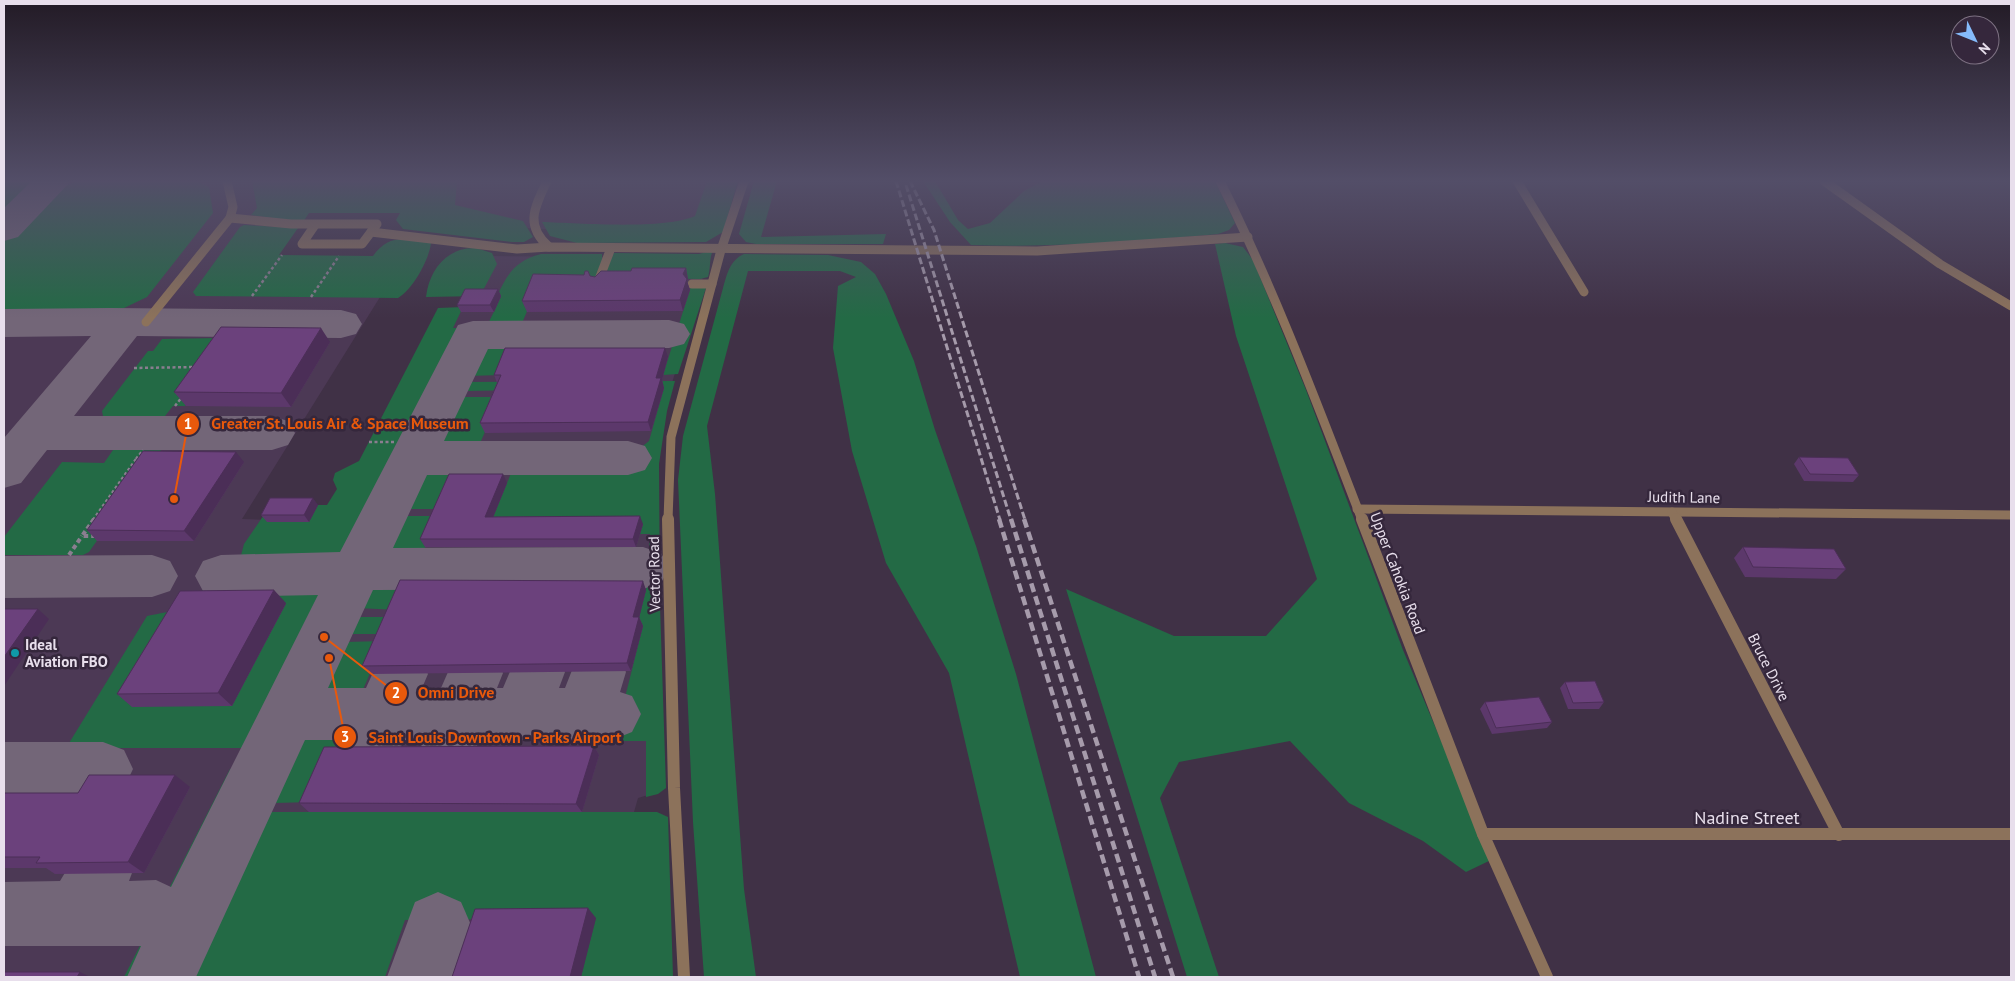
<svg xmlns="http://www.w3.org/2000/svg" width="2015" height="981" viewBox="0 0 2015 981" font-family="'PT Sans',sans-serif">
  <rect width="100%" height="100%" fill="#403146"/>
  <path fill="#4c3955" d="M4,181H714L700,224L660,228L535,229L400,213H300L240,296L380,297L242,519L332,522L455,314L484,256L704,258L702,287L655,437V793L638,798L634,812H657L588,977H4Z"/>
  <g fill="#236a45">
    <path d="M4,181H41L4,217Z"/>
    <path d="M77,181H196L209,187L213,213L147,297L122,309L4,310V242L56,190Z"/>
    <path d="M252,181H457L455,205L523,221L533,237L524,242H512L403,229L396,220L400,213H309L303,222L251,215L257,208Z"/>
    <path d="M707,181H738L723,232L706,242L577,243L550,236L542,222C578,223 664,230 695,216Z"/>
    <path d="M754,181H777L761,237L886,234L883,244H756L746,242L739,234Z"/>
    <path d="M923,181H935L958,220L968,229L990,223L1024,191L1043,181H1215L1235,223L1229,230L1218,234C1136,241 1053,248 971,245L950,222Z"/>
    <path d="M244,225L298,228L279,255L373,256C389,233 406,239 431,243C429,260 413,289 398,298L196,296L193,292L240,227Z"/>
    <path d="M1225,243L1243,247L1253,260L1306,390L1403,650L1491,860L1466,872L1423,841L1349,803L1290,741L1179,762L1160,798L1219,977H1187L1066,589L1174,636H1266L1317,579L1236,336L1215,244Z"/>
    <path d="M476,248L492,253L497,264L480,296L426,297C429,270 447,247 476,248Z"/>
    <path d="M713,250C709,259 711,267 708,277L700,279L636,278L606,281L608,263L614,253L699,254Z"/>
    <path d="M541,254H602V261L593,282L538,285L520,328H486L501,297L497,296C508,273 515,261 541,254Z"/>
    <path d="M744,254L828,255L861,262L875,274L886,294L914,361L935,430L976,546L1016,674L1096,977H1020L949,673L886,563L852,451L833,348L838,286L856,277L840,271H748L707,426L715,494L744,889L756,977H704L693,822L678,480L683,436L723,288C727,274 730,260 744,254Z"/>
    <path d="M691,286L706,288L678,374L663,375Z"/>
    <path d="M463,307L453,328H465L361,537C328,570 286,561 244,561L240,559L244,544L270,506L309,522L318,505H327L337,489L333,480L335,473L359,461L438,308Z"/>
    <path d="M221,338L213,365L185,406H173L165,416H103L102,411L148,351H153L162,339Z"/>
    <path d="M491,343H516L502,375L467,376L478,350Z"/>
    <path d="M675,381L667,411L659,464L660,606L666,788L658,794L646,797V741H614L643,626H637L646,590L650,534H640L643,524L434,528L419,561H390L381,557L401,516H439L491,522L514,466H633L639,449L649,441L664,388L465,391L461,388L464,382Z"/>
    <path d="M461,397H500L478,448H432L454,401Z"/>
    <path d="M113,450H161L89,552L83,555H4V537L62,462L104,463Z"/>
    <path d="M423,466H461L443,509H404Z"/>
    <path d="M384,575H412L398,610L357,608L371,579Z"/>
    <path d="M225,585L213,604L231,706L286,604L268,603L279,586L308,587L321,592V616L258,742L247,748H66L147,616C173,611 189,609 206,586Z"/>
    <path d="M361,617H394L387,634H350L346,632L352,619Z"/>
    <path d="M384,641L358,701H323L316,694L340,644L345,642Z"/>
    <path d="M309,727H346L313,802L275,803L266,800L298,734Z"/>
    <path d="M230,769H237L243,775L142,977H124Z"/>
    <path d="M271,812H657L668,817L673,977H581L596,918L405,920L385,977H183L259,815Z"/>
  </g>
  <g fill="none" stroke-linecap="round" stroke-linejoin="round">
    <g fill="#736678" fill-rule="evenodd">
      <path d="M32,181H71L18,237L4,241V208Z"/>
      <path d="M110,308L341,310L356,314L362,324L356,334L341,338L137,336L74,416H272L288,421L295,433L288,445L272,450H47L21,483L4,488V438L91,336L4,337V309Z"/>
      <path d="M669,320L684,324L690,334L684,344L669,348L488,349L444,441H628L645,446L652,458L645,470L628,475H427L393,548L643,547L661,553L669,568L661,583L643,589L373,590L328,688H366L380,657L400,650L420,657L428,674L422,688H441L455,656L475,649L495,656L503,673L497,688H503L517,655L537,648L557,655L565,672L559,688H565L578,655L598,648L618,655L626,672L620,692L632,696L641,714L632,732L612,740H479L470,761L449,769L428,761L420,742L421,740H404L395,761L374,769L353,761L346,740H305L196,977H127L141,946H4V882L60,881L78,851L100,842L122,851L132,873L129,881L156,880L171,887L318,595L221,597L203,591L195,576L203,561L221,555L340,552L458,325L473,321Z"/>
      <path d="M152,555L170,561L178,576L170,591L152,597L4,598V556Z"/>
      <path d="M4,742H103L124,750L133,769L124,788L103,796H4Z"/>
      <path d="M438,892L461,902L471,925L455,977H387L415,902Z"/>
    </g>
    <g stroke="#8a7e90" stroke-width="2.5" stroke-dasharray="3 2.5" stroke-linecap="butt">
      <path d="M252,296L282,255"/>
      <path d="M311,297L339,256"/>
      <path d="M134,368L196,367"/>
      <path d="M175,406L182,397"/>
      <path d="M369,442H395"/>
      <path d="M136,459L143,450"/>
      <path d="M93,520L136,459"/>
    </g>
    <g stroke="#8a7e90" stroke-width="4" stroke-dasharray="4.5 3" stroke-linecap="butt">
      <path d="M94,519L82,536H96"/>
      <path d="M69,555L82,536"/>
    </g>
    <g stroke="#8c725b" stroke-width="9">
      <path d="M227,181L233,207L230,218"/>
      <path d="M547,181C535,207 524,225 549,247"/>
      <path d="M315,225L302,244H362L371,232"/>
      <path d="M598,282L611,248"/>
      <path d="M692,284H712"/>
      <path d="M146,322L230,218L291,224H377L371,232L517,249L549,247L1037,251L1248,237"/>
    </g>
    <g stroke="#8c725b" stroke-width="9">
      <path d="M1220,181C1275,291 1318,406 1362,520"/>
      <path d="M1517,181L1584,292"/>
      <path d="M1357,509L2011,515"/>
      <path d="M1672,512L1676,520"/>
    </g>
    <g stroke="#8c725b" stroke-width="12">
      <path d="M1362,519L1483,834L1547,977"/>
      <path d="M1676,519L1839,835"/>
      <path d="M1483,834H2011"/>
    </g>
    <g stroke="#8c725b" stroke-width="9">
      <path d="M1824,181L1940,264L2011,306"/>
      <path d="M668,520L671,437L721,250L744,181"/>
    </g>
    <path stroke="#8c725b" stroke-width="12" d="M668,519L674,788L684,977"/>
    <g stroke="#a69bab" stroke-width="3" stroke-dasharray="7 3" stroke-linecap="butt">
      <path d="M896,181L1000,520"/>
      <path d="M910,181L934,230L1025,520"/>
      <path d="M906,185L1011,520"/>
    </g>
    <g stroke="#a69bab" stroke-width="4.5" stroke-dasharray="9 4.5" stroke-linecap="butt">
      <path d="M999,519L1139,977"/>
      <path d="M1011,519L1155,977"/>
      <path d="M1024,519L1173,977"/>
    </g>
  </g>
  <g fill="#5c386b">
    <path d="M686,268L688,279L687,281L690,290L683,311L527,312L522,301L590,276L595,277Z"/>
    <path d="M498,289L501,296L494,312H461L457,305Z"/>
    <path d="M330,342L291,407L186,406L174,392Z"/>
    <path d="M668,357L662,380L664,388L651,431L485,433L480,423L497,383L494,375Z"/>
    <path d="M1799,457L1859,475L1853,482L1804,481L1794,464Z"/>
    <path d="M244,462L194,541H97L87,530Z"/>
    <path d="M507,483L493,517L643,524L636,547H425L420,539Z"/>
    <path d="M318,505L309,522H267L261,515Z"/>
    <path d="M1743,547L1846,569L1836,579L1745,577L1734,558Z"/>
    <path d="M646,590L639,617L643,626L631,671L369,674L362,666Z"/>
    <path d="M286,603L232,706L132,707L117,694Z"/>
    <path d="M1565,682L1604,702L1599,709H1568L1560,688Z"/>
    <path d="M1485,702L1552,722L1547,728L1492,734L1480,709Z"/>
    <path d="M594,746L599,755L582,812H309L299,803Z"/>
    <path d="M190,787L144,873L55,874L46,868H4V793H78Z"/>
  </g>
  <g fill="#4b2e57">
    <path d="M686,268L688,279L687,281L690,290L683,311L680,300L683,274Z"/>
    <path d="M498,289L501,296L494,312L490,305Z"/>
    <path d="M321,328L330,342L291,407L281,393Z"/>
    <path d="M665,348L668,357L662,380L664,388L651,431L648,422L656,378Z"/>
    <path d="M236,452L244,462L194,541L184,531Z"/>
    <path d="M503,474L507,483L490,525L485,517Z"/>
    <path d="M313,498L318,505L309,522L304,515Z"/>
    <path d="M640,516L643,524L636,547L633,539Z"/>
    <path d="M643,581L646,590L637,626L633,617Z"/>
    <path d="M274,590L286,603L232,706L218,693Z"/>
    <path d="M38,609L49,619L4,686V657Z"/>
    <path d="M639,617L643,626L631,671L627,663Z"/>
    <path d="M594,746L599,755L582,812L576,804Z"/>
    <path d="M175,775L190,787L144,873L128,862Z"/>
    <path d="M588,908L596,918L581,977H570Z"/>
    <path d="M80,972L90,977H77Z"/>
  </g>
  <g fill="#6b417c" stroke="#4b2e57">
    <path d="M632,268H686L683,274L687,279L680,300L522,301L533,274L584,275L585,271H588L590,276L595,277L601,271H631Z"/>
    <path d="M465,289H498L490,305H457Z"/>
    <path d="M221,327L321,328L281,393L174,392Z"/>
    <path d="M505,348H665L656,378H661L648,422L480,423L501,375H494Z"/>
    <path d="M143,451L236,452L184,531L87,530Z"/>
    <path d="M1799,457L1848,458L1859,475L1810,474Z"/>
    <path d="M449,474H503L485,517L640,516L633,539H420Z"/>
    <path d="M270,498H313L304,515H261Z"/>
    <path d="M1743,547L1834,549L1846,569L1753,567Z"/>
    <path d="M400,580L643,581L633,617H639L627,663L362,666Z"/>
    <path d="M274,590L218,693L117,694L180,591Z"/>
    <path d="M4,609H38L4,657Z"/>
    <path d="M1595,681L1604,702L1573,703L1565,682Z"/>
    <path d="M1539,697L1552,722L1496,728L1485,702Z"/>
    <path d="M594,746L576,804L299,803L324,747Z"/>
    <path d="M89,775H175L128,862L36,863L40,857H4V793H78Z"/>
    <path d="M588,908L570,977H452L475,909Z"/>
    <path d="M4,972H80L77,977H4Z"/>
  </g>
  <linearGradient id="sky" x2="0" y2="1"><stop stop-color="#231b26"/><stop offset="0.57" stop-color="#534e68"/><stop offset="1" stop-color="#534e68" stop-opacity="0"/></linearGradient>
  <rect width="2015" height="318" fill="url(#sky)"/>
  <circle fill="#0f9aa8" stroke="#35273c" stroke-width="2" cx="15" cy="653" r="5"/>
  <g text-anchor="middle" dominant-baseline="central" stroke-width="5" stroke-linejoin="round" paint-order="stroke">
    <g font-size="15" fill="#e8dfec" stroke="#35273c">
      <text transform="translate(1684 497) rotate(1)">Judith Lane</text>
      <text transform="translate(1398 573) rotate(69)">Upper Cahokia Road</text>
      <text transform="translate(654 574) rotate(-91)">Vector Road</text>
      <text transform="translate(1769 667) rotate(63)">Bruce Drive</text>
    </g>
    <g font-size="15" font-weight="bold" fill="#e8dfec" stroke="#35273c" text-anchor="start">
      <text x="25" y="644">Ideal<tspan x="25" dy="17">Aviation FBO</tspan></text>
    </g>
    <g font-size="18" fill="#e8dfec" stroke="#35273c">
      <text x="1747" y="817">Nadine Street</text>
    </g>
  </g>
  <path fill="none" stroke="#e8590c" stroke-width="2" d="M174 499L188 424M324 637L396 693M329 658L345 737"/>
  <g fill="#e8590c" stroke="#35273c" stroke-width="2">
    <circle cx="174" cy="499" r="5"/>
    <circle cx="324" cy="637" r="5"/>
    <circle cx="329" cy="658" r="5"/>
    <circle cx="188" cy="424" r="12"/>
    <circle cx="396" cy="693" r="12"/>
    <circle cx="345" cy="737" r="12"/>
  </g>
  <g font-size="15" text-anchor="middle" font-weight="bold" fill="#fff">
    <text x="188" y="429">1</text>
    <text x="396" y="698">2</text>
    <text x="345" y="742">3</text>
  </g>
  <g font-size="16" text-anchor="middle" font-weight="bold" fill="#e8590c" stroke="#35273c" stroke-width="5" stroke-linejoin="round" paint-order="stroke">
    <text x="340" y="429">Greater St. Louis Air &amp; Space Museum</text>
    <text x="456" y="698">Omni Drive</text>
    <text x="495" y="743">Saint Louis Downtown - Parks Airport</text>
  </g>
  <rect width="2015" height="981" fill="none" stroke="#e8dfec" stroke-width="10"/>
  <g transform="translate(1975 40) rotate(133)"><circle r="24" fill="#35273c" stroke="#7d7182"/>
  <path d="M0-4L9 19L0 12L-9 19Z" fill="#85bbfb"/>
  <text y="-8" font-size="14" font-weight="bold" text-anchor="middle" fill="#e8dfec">N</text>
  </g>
</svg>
